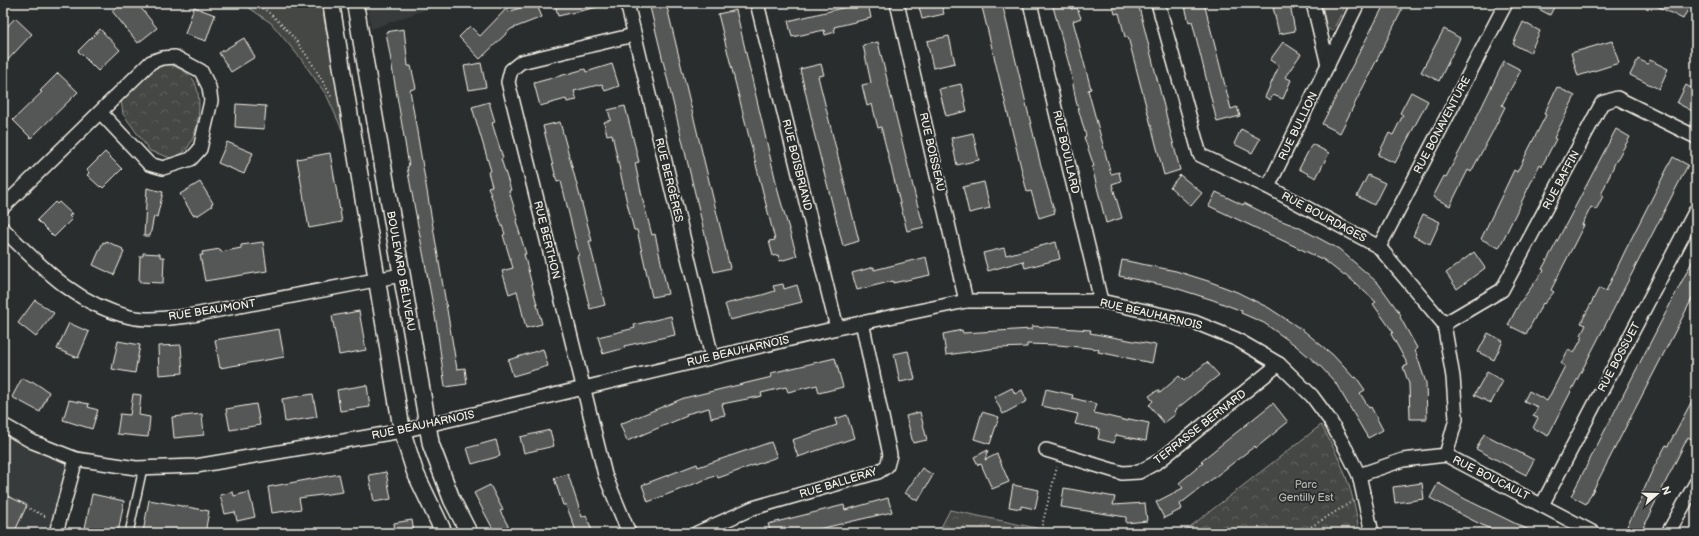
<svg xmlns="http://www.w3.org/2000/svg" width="1699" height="536" viewBox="0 0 1699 536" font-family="'Balsamiq Sans',sans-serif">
  <defs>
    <pattern id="park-crowns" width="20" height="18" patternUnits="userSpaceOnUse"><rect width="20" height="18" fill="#444645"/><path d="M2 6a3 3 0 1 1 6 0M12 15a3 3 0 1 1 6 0" fill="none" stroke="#606160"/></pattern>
  </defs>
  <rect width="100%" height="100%" fill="#2a2d2e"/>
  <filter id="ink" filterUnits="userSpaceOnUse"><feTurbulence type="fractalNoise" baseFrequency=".025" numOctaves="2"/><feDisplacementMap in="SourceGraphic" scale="8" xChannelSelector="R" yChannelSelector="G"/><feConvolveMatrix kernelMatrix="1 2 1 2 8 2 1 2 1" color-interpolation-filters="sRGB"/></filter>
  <g filter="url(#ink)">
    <g fill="#373a3a">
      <path d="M367,3H445L371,29Z"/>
      <path d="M3,428L71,462L53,533H3Z"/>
    </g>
    <g fill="#444645" stroke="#9c9c96">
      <path d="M242,3H321L348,143L327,96L301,59L271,23Z"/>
      <path d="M1322,3H1347L1333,30H1330L1326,26Z"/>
    </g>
    <g fill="url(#park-crowns)" stroke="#9c9c96">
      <path d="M169,64C178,68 187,71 193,79C204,96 199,136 185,151C182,154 176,156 171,158L150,151L123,114L121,100L152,68Z"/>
      <path d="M1321,425C1341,459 1355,493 1359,533H1182Z"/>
      <path d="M950,510L1060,533H933L939,531Z"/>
    </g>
    <g fill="#555756" stroke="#f4f1e8">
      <path d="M122,3H137L157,28L138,43L112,11Z"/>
      <path d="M532,3H536L542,17L511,29L480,59L459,37L470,26L480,36L507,8L509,12Z"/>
      <path d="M555,3H597L598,7L558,16Z"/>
      <path d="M649,3H666L730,268L714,272Z"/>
      <path d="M863,3H868L871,18L834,27L835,32L825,35L824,30L792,37L788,21Z"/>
      <path d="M918,3H941L944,14L922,19Z"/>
      <path d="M981,3H1002L1040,162L1055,213L1039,218L1031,191L1027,192Z"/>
      <path d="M1052,3H1070L1071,9L1077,8L1081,18L1073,21L1091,89L1088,90L1111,174L1119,172L1121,181L1112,184L1122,218L1106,223L1092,167L1094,166L1084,137L1086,136L1076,101L1070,68Z"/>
      <path d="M1112,3H1144L1145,6L1139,7L1180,170L1164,175L1128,37H1125L1119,13L1115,14Z"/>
      <path d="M1184,3H1204L1231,109L1237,107L1240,116L1217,122L1192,21L1189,22Z"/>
      <path d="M1385,3L1402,10L1340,133L1322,124Z"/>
      <path d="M1527,3H1556L1550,15Z"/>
      <path d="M1651,3H1691L1683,19Z"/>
      <path d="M1290,4L1295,31L1279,34L1273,7Z"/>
      <path d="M194,7L215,15L206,41L185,34Z"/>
      <path d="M736,10L779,195L797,256L780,261L778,255L773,256L769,241L775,240L718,14Z"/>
      <path d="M15,18L32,34L3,65V31Z"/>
      <path d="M1523,22L1540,31L1530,53L1513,44Z"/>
      <path d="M100,29L120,50L98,71L78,51Z"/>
      <path d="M404,29L408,66H411L416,88L410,90L457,369L465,368L467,384L445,387L437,327L407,167L409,166L386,32Z"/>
      <path d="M1444,29L1460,38L1439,81L1421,72Z"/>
      <path d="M949,36L955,63L933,68L927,41Z"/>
      <path d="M244,38L255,57L231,72L219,53Z"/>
      <path d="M1612,41L1619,63L1578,76L1571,53Z"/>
      <path d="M878,42L917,203L924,227L907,231L881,127L878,128L872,104L867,106L862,85L871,83L863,45Z"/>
      <path d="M1283,42L1301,54L1285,77L1291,80L1283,99L1273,95L1270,100L1265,97L1279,66L1270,60Z"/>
      <path d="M1638,59L1648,64L1650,60L1668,69L1659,89L1630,75Z"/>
      <path d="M1504,61L1521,70L1502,105L1505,107L1492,133L1471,172L1468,170L1450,206L1433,197L1444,176L1446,177L1467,137Z"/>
      <path d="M481,63L486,87L469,90L464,66Z"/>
      <path d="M612,64L619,86L605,91L602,84L574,91L577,100L567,102L566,99L540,106L534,83L585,69L586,72Z"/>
      <path d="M821,64L824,75L818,76L859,241L843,246L812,125H813L800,69Z"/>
      <path d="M58,73L78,92L31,138L13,120L42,92L40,91Z"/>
      <path d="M961,84L967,111L946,116L939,89Z"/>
      <path d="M1686,85L1696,91V113L1677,103Z"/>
      <path d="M1557,87L1575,96L1554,138L1556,139L1542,166L1540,164L1499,248L1481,239L1514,170L1517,172L1546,115L1544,114Z"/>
      <path d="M1411,92L1428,101L1395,163L1378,155L1389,133L1393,135L1403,115L1400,113Z"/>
      <path d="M489,102L495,122L492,123L503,158L501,159L511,190L509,191L518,220L516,221L526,254H524L542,324L526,328L517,291L509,294L502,271L513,268L503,235L505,234L488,187L492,186L488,172L491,171L472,107Z"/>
      <path d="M236,104L266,106L264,129L235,127Z"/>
      <path d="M625,106L639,162L635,163L643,201L652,235L655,234L668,294L652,297L637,230H634L627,203L612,134L607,135L604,122L611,120L608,110Z"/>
      <path d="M560,122L592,241H589L605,305L590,309L577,256L579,255L561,181L557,182L543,126Z"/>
      <path d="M1241,129L1260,139L1252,153L1234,144Z"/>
      <path d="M1616,129L1630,137L1615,163L1601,195L1603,196L1596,210L1591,207L1582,225H1584L1551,290L1554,292L1544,304L1543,303L1526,334L1508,325L1519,304L1544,270L1542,269L1553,249Z"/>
      <path d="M973,133L979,160L957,165L951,138Z"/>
      <path d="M227,142L253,153L244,174L218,163Z"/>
      <path d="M1312,144L1329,153L1316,178L1299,169Z"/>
      <path d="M105,152L122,169L103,188L101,186L100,187L87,175L89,173L87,170Z"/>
      <path d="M330,153L342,222L309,228L297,159Z"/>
      <path d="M1673,157L1688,165L1548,436L1533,428L1538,418L1533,416L1538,407L1524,401L1529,391L1547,401L1565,366L1561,364L1568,350L1574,353L1583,336L1581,335L1586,325L1581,323L1599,288L1606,291L1625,251Z"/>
      <path d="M1180,175L1202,193L1191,206L1170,187Z"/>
      <path d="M1368,175L1385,183L1374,205L1357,196Z"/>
      <path d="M200,182L213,203L211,204L212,206L197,216L196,214L193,215L180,194Z"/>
      <path d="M984,182L990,208L969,213L963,187Z"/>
      <path d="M147,188L163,192L157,217L154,216L150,236H144Z"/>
      <path d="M1216,192L1243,205L1244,203L1274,218L1298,227L1339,249L1378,283L1401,315L1400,317L1417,348L1415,350L1426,383L1427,419H1410L1409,384L1403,367L1408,365L1391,334L1393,332L1373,304L1376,302L1345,274L1343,275L1324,260L1209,206Z"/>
      <path d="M55,202L57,204L59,202L72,214L69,216L72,219L54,237L37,220Z"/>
      <path d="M1423,214L1440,222L1430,244L1413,236Z"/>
      <path d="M106,241L123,249L122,251L124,252L114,275L93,265L103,242L105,243Z"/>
      <path d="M263,242L267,271L205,281L200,255H203L202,252L220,249L221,252L241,248V245Z"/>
      <path d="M1056,242L1060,259L1025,268L1023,261L988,271L983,253L1004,248L1006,255Z"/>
      <path d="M1474,252L1485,268L1457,289L1446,273Z"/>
      <path d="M143,253L160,254V257H164L163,283L139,282L140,256H143Z"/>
      <path d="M1696,254V291L1586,504L1571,496Z"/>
      <path d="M926,257L930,275L893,283V281L857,290L852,273L874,267V270Z"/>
      <path d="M1122,260L1176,271L1208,281L1237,292L1269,308L1304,331L1333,355L1354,378L1356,377L1365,390L1360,393L1369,408L1371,407L1383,430L1368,438L1335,382L1321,367L1295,345L1264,323L1241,313L1242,311L1213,300L1172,287L1119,276Z"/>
      <path d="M783,284L784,289L797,285L802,302L730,320L725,304L762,295L775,291L773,286Z"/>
      <path d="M35,300L54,313L36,337L18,323Z"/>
      <path d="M359,311L366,350L339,355L332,316Z"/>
      <path d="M671,316L675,335L624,346L625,348L603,354L598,337L635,328L634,325Z"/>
      <path d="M69,323L89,332L78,358L57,349Z"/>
      <path d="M1032,326L1091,330L1090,333L1156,345L1152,363L1098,352L1099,349L1058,345L1027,344V347L997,348L946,355L943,334L962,330L963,333L1032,329Z"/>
      <path d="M279,329L284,357L220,368L215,340Z"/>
      <path d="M1488,333L1503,341L1494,360L1478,352Z"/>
      <path d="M118,341L140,345L135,373L112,369Z"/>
      <path d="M181,345L183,373L159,375L158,346Z"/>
      <path d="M543,349L548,366L513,376L508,360Z"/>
      <path d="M908,351L915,379L900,382L894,354Z"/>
      <path d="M835,358L843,387L819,393L817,385L788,392L786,387L761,393L762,396L722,404L725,415L711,418L709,408L686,414L687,416L627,441L620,424L684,398L772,377L771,373Z"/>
      <path d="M1207,362L1219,375L1174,411L1176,414L1164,423L1149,405L1153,401L1149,396L1158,390L1160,393L1179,376L1184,381Z"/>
      <path d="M1487,372L1503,381L1491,403L1474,395Z"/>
      <path d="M22,378L31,383L32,381L49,392L40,412L12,397Z"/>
      <path d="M367,385L370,407L340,411L337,390Z"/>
      <path d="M1012,388L1015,394L1022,390L1027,401L1003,414L994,397Z"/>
      <path d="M1046,389L1073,395L1072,398L1097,404L1094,413L1128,421L1129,419L1149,423L1146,441L1116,435L1114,443L1098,439L1100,429L1075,424L1078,414L1042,406Z"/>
      <path d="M1696,393V428L1691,439L1688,437L1651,511L1652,512L1640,533L1627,526L1644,494L1642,493L1652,471L1666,445L1668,446Z"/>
      <path d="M133,394L141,395L139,415L150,417L148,437L117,434L120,414L130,415Z"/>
      <path d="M313,394L317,417L285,422L282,399Z"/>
      <path d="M69,400L89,404L88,407L98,410L92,429L63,420Z"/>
      <path d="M1273,403L1288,422L1256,448L1255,446L1180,504L1182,509L1164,518L1156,502L1183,488L1179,483L1203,463L1201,461Z"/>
      <path d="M256,404L260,425L230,430L226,409Z"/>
      <path d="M920,412L927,440L913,443L906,416Z"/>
      <path d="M982,412L999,417L990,444L974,439Z"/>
      <path d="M202,414L204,435L174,438L172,417Z"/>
      <path d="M847,415L854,438L798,457L792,440L837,425L835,419Z"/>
      <path d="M550,430L554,446L524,453L520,437Z"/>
      <path d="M1484,434L1534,460L1526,475L1476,449Z"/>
      <path d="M496,440L500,456L472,464L467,448Z"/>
      <path d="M771,442L777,457L718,478L717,475L648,502L642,485L697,464L698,467Z"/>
      <path d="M988,450L985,460L997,454L1009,482L992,489L981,464L978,465L974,457Z"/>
      <path d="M922,468L933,475L918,501L905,493Z"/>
      <path d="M386,472L391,499L374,502L369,475Z"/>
      <path d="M339,474L343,492L299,498L301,509L272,513L268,487Z"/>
      <path d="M568,474L582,517L586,515L593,533H577L566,505H563L554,478Z"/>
      <path d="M1422,483L1424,499L1395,503L1393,487Z"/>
      <path d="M1438,483L1465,499L1535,533H1498L1470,519L1430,498Z"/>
      <path d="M490,485L503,510L500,511L512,533H495L474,493Z"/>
      <path d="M1013,485L1039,490L1035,509L1021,506V509L1009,507Z"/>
      <path d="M1064,488L1115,497L1113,505L1145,503L1147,521L1126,523V517L1061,507Z"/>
      <path d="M233,492L234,496L249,492L255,517L237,521L235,512L225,514L220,495Z"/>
      <path d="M3,494L27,505L14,533H3Z"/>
      <path d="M92,494L124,501L118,533H84Z"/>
      <path d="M888,498L892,512L802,533H771L768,524L844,505L845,510Z"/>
      <path d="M149,500L209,511L205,533L143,532Z"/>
      <path d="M412,520L414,533H395L394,523Z"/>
    </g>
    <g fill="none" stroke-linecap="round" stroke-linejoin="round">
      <g stroke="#f4f1e8" stroke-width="10">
        <path id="service" d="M129,533L143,468"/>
      </g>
      <g stroke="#f4f1e8" stroke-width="16">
        <g id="minor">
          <path d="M627,3L712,357"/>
          <path d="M757,3L837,328"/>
          <path d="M897,3L966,301"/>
          <path d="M1030,3L1101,301"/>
          <path d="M1158,3L1200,155L1268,187L1379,247L1444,324L1453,377L1456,419L1446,455"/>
          <path d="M1313,3L1328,65"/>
          <path d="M1268,187L1358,3"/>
          <path d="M3,207L151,62L162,58L175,57L201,71L209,87L211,101L200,149L191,159L163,168L149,164L100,112"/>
          <path d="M3,229C41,266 75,304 130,317C148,321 170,318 188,316L401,275"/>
          <path d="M1379,247L1506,3"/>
          <path d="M1444,324L1502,290L1602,103L1617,98L1696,137"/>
          <path d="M3,425L33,442L76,459L136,468L196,466L402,431L837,328L966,301H1101L1194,322L1236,339L1279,364L1312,396L1329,419L1346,449L1359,475L1372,533"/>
          <path d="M1046,450L1122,473L1139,472L1159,461L1279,364"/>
          <path d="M1359,475L1403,460L1446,455L1594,533"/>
          <path d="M1542,505L1696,210"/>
          <path d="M56,533L76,459"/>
          <path d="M629,533L605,475L508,82L511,70L521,62L634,35"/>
          <path d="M697,533L753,508L878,472L887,466L890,455L862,322"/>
          <path d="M1668,533L1696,483"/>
        </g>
      </g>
      <g stroke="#f4f1e8" stroke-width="19">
        <g id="tertiary">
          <path d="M331,3L402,431L415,472L444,533"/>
          <path d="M355,3L431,445L452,500L469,533"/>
        </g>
      </g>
      <g stroke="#f4f1e8" stroke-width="2" stroke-dasharray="1 3" stroke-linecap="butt">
        <path d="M256,3C292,28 311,60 332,98"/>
        <path d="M26,507L47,517"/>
        <path d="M1040,533L1057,467"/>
        <path d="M1301,533L1353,501"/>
      </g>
      <use href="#service" stroke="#2a2d2e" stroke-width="7"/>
      <use href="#minor" stroke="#2a2d2e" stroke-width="13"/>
      <use href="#tertiary" stroke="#2a2d2e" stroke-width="16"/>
    </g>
  </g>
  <g text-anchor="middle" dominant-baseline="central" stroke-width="3.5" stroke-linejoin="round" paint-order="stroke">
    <g font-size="11" fill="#f4f1e8" stroke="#2a2d2e">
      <text transform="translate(1442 125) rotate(-62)">RUE BONAVENTURE</text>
      <text transform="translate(1298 126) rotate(-64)">RUE BULLION</text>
      <text transform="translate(932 152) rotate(77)">RUE BOISSEAU</text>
      <text transform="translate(1066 152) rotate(77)">RUE BOULLARD</text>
      <text transform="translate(797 165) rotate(76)">RUE BOISBRIAND</text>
      <text transform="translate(669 180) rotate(76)">RUE BERGÈRES</text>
      <text transform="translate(1561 180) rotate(-62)">RUE BAFFIN</text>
      <text transform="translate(1324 217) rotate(28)">RUE BOURDAGES</text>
      <text transform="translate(547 240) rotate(76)">RUE BERTHON</text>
      <text transform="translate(401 271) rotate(80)">BOULEVARD BÉLIVEAU</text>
      <text transform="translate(212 310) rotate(-9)">RUE BEAUMONT</text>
      <text transform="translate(1151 314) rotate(13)">RUE BEAUHARNOIS</text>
      <text transform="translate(738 351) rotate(-13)">RUE BEAUHARNOIS</text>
      <text transform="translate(1619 357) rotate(-62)">RUE BOSSUET</text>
      <text transform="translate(423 425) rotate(-12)">RUE BEAUHARNOIS</text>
      <text transform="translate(1200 427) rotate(-38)">TERRASSE BERNARD</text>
      <text transform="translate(1491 478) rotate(27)">RUE BOUCAULT</text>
      <text transform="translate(838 483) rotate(-17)">RUE BALLERAY</text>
    </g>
    <g font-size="11" fill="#b6b5af" stroke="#2a2d2e">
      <text x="1306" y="484">Parc<tspan x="1306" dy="13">Gentilly Est</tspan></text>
    </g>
  </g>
  <rect width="1699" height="536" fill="none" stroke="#2a2d2e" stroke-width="16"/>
  <rect x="8" y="8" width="1683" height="520" fill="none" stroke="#f4f1e8" stroke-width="1.5" filter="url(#ink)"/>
  <g transform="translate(1657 494) rotate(70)" stroke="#2a2d2e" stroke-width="3" paint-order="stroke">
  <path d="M0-3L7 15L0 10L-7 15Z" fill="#f4f1e8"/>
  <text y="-6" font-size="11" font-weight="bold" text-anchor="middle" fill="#f4f1e8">N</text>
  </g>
</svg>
